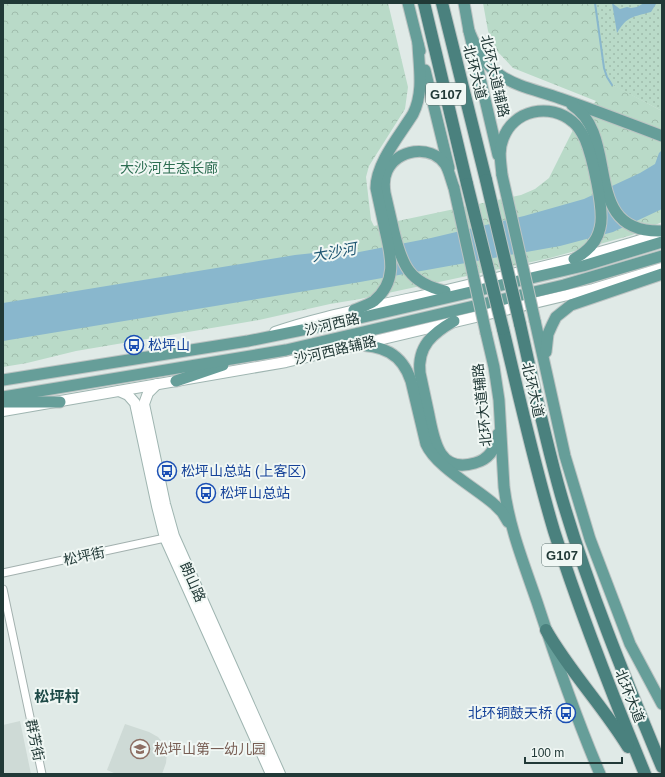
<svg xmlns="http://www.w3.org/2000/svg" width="665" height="777" viewBox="0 0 665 777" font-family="Helvetica,'Noto Sans SC',sans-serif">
  <defs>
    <pattern id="grass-dots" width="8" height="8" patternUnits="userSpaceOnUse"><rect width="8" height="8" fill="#b9dac8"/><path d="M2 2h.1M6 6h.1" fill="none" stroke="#9fbcac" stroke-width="1.8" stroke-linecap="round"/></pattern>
    <pattern id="park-crowns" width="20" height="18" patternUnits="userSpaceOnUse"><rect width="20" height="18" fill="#b9dac8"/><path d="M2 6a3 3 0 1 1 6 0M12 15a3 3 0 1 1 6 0" fill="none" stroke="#9fbcac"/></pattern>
  </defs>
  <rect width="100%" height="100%" fill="#e0eae7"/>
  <g fill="#cedad6">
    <path d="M20,721L31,774H3V725Z"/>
    <path d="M125,724L149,732L158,737L164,744L167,753L166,763L162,774H116L107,770Z"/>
  </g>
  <path fill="url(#grass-dots)" d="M595,3H662V111L612,85L607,77L604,68Z"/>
  <path fill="url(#park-crowns)" d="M3,3H388L408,87L405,109L369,166L366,177L371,220L374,226L521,195L535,189L549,178L573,130L596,101L513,68L497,51L488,31L483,3H595L604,68L607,77L613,85L662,111V222L632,235L550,258L360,299L330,304L259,320L76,351L27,363L3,367Z"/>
  <g fill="#89b7cd">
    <path d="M612,3L620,9L627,7L631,8L637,7L644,3H655L656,4L651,12C633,17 627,16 617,33Z"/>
    <path d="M662,150V209L613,232L560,246L360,282L3,341V303L295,255L314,253L334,255L349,254L431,238L524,216L584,199L640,173L655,164L659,153Z"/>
  </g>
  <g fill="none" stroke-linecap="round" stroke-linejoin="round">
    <path stroke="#89b7cd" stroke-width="2" d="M595,3L604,68L607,77L612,85"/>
    <g stroke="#a3b1af" stroke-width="9">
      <g id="minor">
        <path d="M3,573L165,538"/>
        <path d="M3,589L42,774"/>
      </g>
    </g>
    <g stroke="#9fb5b1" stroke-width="12">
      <g id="secondary">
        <path d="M275,332C318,317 363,309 407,299C440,292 472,284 504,276C557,263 610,251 662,233"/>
        <path d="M157,384L148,393L144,404L165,504L174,536L280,774"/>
        <path d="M119,391L128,395L135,403L157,506L165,538L271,774"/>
        <path d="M3,411L286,362L593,289L662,268"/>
      </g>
    </g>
    <g stroke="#bcc4c3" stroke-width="13">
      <g id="primary">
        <path d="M408,3L420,51"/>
        <path d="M464,3L469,31L498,155"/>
        <path d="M469,31C476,48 484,64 500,75C517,87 540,91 559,98C594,110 628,123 662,136"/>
        <path d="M425,70L449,168"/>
        <path d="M572,105C622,137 579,234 662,231"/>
        <path d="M502,175C501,163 498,151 503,139C513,110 550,102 573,122C578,126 582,133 585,139C592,156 605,211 600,228C597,242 587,252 574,259"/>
        <path d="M445,291C409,283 402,265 394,232C391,219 388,206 385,193C384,186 384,177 387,171C397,149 430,144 445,164C449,170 451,180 454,188"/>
        <path d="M354,310C361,307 368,305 374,301C398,281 391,256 385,230C382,216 379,202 376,188C376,163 400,135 413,114C424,92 419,68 418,44"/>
        <path d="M454,321C433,333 417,346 420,373C423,387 426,401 429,415C434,440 439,474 475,463C490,459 496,448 498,434"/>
        <path d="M535,321L565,456L590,539L630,644L662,704"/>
        <path d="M486,333L494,367L499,400L504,487C509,527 524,564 537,602C556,660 576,718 600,774"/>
        <path d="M354,345C382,345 402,353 411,381L426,444C436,467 476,488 495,505L502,512L508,522"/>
        <path d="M546,352L548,334L552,325L556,317L571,305L662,274"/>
        <path d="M3,380L248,341L351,320L583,266L662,242"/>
        <path d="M176,381L223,365"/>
        <path d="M3,397L286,350L564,285L662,256"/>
        <path d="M3,402H60"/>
      </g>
    </g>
    <g stroke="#bcc4c3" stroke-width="14">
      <g id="trunk">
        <path d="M424,3L467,184"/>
        <path d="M442,3L486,180"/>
        <path d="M520,324C533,382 545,439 561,495C588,588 625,678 662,767"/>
        <path d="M503,329C519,396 534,464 554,531C580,613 612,694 645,774"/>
        <path d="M546,630C570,672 603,706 628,747"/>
      </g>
    </g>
    <use href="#minor" stroke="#fff" stroke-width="7"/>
    <use href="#secondary" stroke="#fff" stroke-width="10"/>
    <use href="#primary" stroke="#669e99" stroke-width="11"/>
    <use href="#trunk" stroke="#4a817e" stroke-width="12"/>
    <g stroke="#bcc4c3" stroke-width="13" stroke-linecap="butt">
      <g id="primary-bridge">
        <path d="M502,175L535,321"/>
        <path d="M454,188L486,333"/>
      </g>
    </g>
    <g stroke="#bcc4c3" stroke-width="14" stroke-linecap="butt">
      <g id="trunk-bridge">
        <path d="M486,180L520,324"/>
        <path d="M467,184L503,329"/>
      </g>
    </g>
    <use href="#primary-bridge" stroke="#669e99" stroke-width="11"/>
    <use href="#trunk-bridge" stroke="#4a817e" stroke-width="12"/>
  </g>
  <defs>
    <g id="bus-ring" transform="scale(1)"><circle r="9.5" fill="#f0f7f4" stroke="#1a4fb4" stroke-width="1.5"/><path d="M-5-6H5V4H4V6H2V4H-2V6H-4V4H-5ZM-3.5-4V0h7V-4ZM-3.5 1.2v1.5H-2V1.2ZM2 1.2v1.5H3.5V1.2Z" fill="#1a4fb4"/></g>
    <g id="school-ring" transform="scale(1)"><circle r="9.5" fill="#f0f7f4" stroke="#8d6e63" stroke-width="1.5"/><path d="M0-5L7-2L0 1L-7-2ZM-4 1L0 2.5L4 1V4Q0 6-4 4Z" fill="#8d6e63"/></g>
  </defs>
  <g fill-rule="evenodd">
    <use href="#bus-ring" x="134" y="345"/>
    <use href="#bus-ring" x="167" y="471"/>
    <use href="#bus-ring" x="206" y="493"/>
    <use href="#bus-ring" x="566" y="713"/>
    <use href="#school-ring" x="140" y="749"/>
  </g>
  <g text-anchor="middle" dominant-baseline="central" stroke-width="4" stroke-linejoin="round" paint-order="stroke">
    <g fill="#f0f7f4" stroke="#5f7270" stroke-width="1">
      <rect x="426" y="83" width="40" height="22" rx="3"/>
      <rect x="542" y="544" width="40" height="22" rx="3"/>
    </g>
    <g font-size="13" font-weight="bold" fill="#213937">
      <text x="446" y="94">G107</text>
      <text x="562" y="555">G107</text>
    </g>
    <g font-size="14" fill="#213937" stroke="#f0f7f4">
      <text transform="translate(475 72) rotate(76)">北环大道</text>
      <text transform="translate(495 76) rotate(77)">北环大道辅路</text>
      <text transform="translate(332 324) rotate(-13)">沙河西路</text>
      <text transform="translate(335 350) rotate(-13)">沙河西路辅路</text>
      <text transform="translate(533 390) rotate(77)">北环大道</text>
      <text transform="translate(482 405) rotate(-96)">北环大道辅路</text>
      <text transform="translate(84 556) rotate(-12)">松坪街</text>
      <text transform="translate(193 582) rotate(66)">朗山路</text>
      <text transform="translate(630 696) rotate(68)">北环大道</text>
      <text transform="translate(35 740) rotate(78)">群芳街</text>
    </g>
    <g font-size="14" fill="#2d6e52" stroke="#f0f7f4">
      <text x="169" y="168">大沙河生态长廊</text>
    </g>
    <g font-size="14" fill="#164399" stroke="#f0f7f4" text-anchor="start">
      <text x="148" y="345">松坪山</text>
      <text x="181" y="471">松坪山总站 (上客区)</text>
      <text x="220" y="493">松坪山总站</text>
      <text x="552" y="713" text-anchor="end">北环铜鼓天桥</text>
    </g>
    <g font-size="14" fill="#785e54" stroke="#f0f7f4" text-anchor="start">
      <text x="154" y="749">松坪山第一幼儿园</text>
    </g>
    <g font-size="15" font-style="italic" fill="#1e5672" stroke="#f0f7f4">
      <text transform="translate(334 252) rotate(-10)">大沙河</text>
    </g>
    <g font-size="15" font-weight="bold" fill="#1e4a47" stroke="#f0f7f4">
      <text x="57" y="696">松坪村</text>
    </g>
  </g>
  <rect width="665" height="777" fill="none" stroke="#213937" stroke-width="8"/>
  <path d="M525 757v6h97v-6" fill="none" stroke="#213937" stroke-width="2"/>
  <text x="531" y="757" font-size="12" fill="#213937" stroke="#f0f7f4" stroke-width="3" paint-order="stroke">100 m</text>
</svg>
